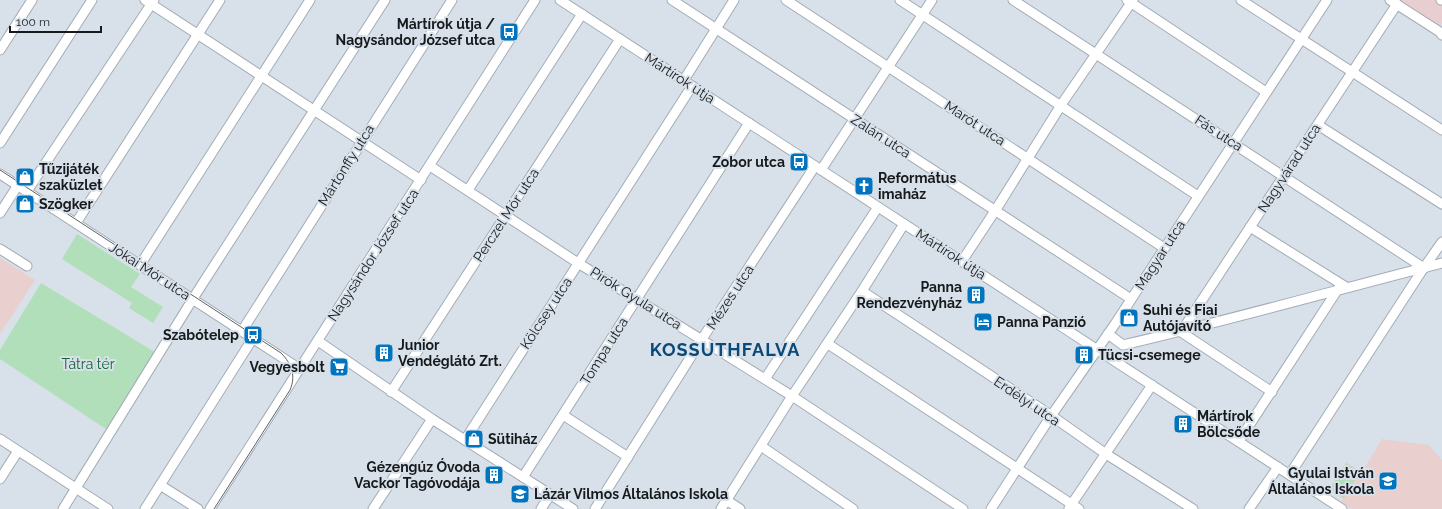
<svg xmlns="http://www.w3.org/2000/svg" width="1442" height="509" viewBox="0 0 1442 509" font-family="Raleway,sans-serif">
  <rect width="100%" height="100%" fill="#d8e1ea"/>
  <path fill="#e9ced1" d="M1395,0H1437L1442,3V23L1439,28Z"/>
  <g fill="#e9cfce">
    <path d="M0,258L35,280L0,334Z"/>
    <path d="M1382,439L1429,445L1442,460V509H1352L1341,502L1343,499L1329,489L1346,462L1362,472Z"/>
  </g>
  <g fill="#b0dfb9">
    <path d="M77,234L140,274L131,287L163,307L153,323L129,308L132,303L62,259Z"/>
    <path d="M41,283L158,354L106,429L0,359V350Z"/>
    <path d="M1346,463L1360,472L1344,498L1330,489Z"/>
  </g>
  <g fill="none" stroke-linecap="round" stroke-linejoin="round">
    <g stroke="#a4acb5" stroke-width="11">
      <g id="minor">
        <path d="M145,0L421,180"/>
        <path d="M560,0L1342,509"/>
        <path d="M672,0L1131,299"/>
        <path d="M786,0L1164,248"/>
        <path d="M900,0L1198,196"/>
        <path d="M1013,0L1424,268"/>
        <path d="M1127,0L1266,92"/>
        <path d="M1241,0L1442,130"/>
        <path d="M1390,0L1440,32L1442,35"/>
        <path d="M1441,0H1442"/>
        <path d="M0,50L32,0"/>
        <path d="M684,80L734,0"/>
        <path d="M1318,125L1442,204"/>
        <path d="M0,143L92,0"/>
        <path d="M430,166L578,263L792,396L963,509"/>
        <path d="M821,170L932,0"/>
        <path d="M0,174L300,369"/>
        <path d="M468,190L582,14"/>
        <path d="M27,191L154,0"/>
        <path d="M0,213L18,185"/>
        <path d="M76,223L220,0"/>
        <path d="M1250,227L1346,287"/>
        <path d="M0,249L27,266"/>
        <path d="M962,261L995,211L1063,102L1133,0"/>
        <path d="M140,265L310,0"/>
        <path d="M862,291L1049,414L1106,454L1193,509"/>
        <path d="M242,331L452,0"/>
        <path d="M1108,334L1123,345C1230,320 1336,290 1442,263"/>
        <path d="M318,341L432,419L573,509"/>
        <path d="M828,344L1079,509"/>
        <path d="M765,379L878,207"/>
        <path d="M391,392L620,39"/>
        <path d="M1272,392L1181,332L1397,4"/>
        <path d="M563,415L628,457"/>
        <path d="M0,439L108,509"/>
        <path d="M465,440L692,86"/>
        <path d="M1239,441L1338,289"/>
        <path d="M761,446L853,509"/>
        <path d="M1290,474L1421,272L1442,242"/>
        <path d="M523,477L749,123"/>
        <path d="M0,479L18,451"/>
        <path d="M160,485L198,509"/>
        <path d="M726,500L740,509"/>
        <path d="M1069,508L1152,385"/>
        <path d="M63,509L194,297L385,0"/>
        <path d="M145,509L253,338"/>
        <path d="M210,509L535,0"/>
        <path d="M373,509L432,419"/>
        <path d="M541,509L550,495"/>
        <path d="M595,509L702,339L815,166"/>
        <path d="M721,509L792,396L862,291L904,224"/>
        <path d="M991,509L1051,416L1115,324L1327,0"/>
        <path d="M1249,509L1278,467"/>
      </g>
    </g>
    <use href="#minor" stroke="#fff" stroke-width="9"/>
    <path stroke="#5c6166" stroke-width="1" d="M0,170L281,353C292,364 296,376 290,390L214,509"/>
  </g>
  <defs>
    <g id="bus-square" transform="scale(1)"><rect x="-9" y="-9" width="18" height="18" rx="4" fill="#0074be" stroke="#d8e1ea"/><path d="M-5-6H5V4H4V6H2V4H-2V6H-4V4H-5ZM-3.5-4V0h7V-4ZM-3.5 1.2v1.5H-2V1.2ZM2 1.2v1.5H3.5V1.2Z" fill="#fff"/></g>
    <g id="shop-square" transform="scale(1)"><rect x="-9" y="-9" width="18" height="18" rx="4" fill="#0074be" stroke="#d8e1ea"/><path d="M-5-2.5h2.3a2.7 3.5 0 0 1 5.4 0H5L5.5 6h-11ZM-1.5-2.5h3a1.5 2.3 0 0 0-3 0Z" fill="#fff"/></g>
    <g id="church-square" transform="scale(1)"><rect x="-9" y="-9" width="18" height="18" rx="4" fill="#0074be" stroke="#d8e1ea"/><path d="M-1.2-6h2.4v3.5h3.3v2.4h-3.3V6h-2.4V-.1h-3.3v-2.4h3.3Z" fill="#fff"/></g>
    <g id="building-square" transform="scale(1)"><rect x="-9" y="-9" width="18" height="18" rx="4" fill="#0074be" stroke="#d8e1ea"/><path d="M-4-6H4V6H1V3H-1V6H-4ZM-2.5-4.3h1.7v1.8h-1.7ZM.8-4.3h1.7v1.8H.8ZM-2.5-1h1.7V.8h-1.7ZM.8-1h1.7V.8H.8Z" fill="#fff"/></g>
    <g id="hotel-square" transform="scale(1)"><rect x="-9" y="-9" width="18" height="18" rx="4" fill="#0074be" stroke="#d8e1ea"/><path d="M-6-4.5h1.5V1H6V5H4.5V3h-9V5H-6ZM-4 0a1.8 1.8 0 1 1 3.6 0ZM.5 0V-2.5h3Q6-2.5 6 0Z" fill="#fff"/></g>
    <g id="supermarket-square" transform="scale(1)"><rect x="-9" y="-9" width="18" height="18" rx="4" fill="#0074be" stroke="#d8e1ea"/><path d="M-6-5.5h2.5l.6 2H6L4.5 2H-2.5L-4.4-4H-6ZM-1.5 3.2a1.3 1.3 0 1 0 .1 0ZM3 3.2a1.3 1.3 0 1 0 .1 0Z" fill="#fff"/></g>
    <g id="school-square" transform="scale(1)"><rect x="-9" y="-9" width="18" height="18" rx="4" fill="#0074be" stroke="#d8e1ea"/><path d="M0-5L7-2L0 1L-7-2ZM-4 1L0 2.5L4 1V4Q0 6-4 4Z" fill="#fff"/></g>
  </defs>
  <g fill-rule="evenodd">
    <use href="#bus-square" x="509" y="32"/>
    <use href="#bus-square" x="799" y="162"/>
    <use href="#shop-square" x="25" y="177"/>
    <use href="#church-square" x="864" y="186"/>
    <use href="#shop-square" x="25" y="204"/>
    <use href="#building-square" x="976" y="295"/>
    <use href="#shop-square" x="1129" y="318"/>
    <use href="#hotel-square" x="983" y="322"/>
    <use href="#bus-square" x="253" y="335"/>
    <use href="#building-square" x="384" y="353"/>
    <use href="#building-square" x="1084" y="355"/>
    <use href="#supermarket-square" x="339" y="367"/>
    <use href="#building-square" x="1183" y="424"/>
    <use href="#shop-square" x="474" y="439"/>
    <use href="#building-square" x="494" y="475"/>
    <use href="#school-square" x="1388" y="481"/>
    <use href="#school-square" x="520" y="494"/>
  </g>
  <g text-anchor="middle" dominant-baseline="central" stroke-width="4" stroke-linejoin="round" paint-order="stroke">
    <g font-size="14" font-weight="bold" fill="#171a1d" stroke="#d8e1ea" text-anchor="start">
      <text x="495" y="24" text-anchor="end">Mártírok útja /<tspan x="495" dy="16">Nagysándor József utca</tspan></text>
      <text x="785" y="162" text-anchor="end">Zobor utca</text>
      <text x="39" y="169">Tűzijáték<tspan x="39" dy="16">szaküzlet</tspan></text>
      <text x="878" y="178">Református<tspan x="878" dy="16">imaház</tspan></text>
      <text x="39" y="204">Szögker</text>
      <text x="962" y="287" text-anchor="end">Panna<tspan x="962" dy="16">Rendezvényház</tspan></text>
      <text x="1143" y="310">Suhi és Fiai<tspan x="1143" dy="16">Autójavító</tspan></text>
      <text x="997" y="322">Panna Panzió</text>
      <text x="239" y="335" text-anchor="end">Szabótelep</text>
      <text x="398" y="345">Junior<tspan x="398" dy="16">Vendéglátó Zrt.</tspan></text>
      <text x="1098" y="355">Tücsi-csemege</text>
      <text x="325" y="367" text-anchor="end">Vegyesbolt</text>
      <text x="1197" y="416">Mártírok<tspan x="1197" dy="16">Bölcsőde</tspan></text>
      <text x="488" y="439">Sütiház</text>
      <text x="480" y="467" text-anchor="end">Gézengúz Óvoda<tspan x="480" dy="16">Vackor Tagóvodája</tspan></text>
      <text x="1374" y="473" text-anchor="end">Gyulai István<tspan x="1374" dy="16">Általános Iskola</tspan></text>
      <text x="534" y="494">Lázár Vilmos Általános Iskola</text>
    </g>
    <g font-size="14" fill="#171a1d" stroke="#d8e1ea">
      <text transform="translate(680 78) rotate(33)">Mártírok útja</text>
      <text transform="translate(975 123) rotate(33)">Marót utca</text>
      <text transform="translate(1219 133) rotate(33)">Fás utca</text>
      <text transform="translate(881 136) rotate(33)">Zalán utca</text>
      <text transform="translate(346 165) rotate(-58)">Mártonffy utca</text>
      <text transform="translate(1289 168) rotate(-57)">Nagyvárad utca</text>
      <text transform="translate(506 215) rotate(-57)">Perczel Mór utca</text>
      <text transform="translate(951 254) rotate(33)">Mártírok útja</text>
      <text transform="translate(373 255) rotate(-57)">Nagysándor József utca</text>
      <text transform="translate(1160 255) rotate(-57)">Magyar utca</text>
      <text transform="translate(150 271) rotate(33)">Jókai Mór utca</text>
      <text transform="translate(730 297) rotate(-57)">Mézes utca</text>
      <text transform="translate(636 298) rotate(32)">Pirók Gyula utca</text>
      <text transform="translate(546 313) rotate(-57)">Kölcsey utca</text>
      <text transform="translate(604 351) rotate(-58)">Tompa utca</text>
      <text transform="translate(1027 401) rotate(34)">Erdélyi utca</text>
    </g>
    <g font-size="14" fill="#116531" stroke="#d8e1ea">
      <text x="88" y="364">Tátra tér</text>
    </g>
    <g font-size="18" font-weight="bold" letter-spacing="1" fill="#094a7a" stroke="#d8e1ea">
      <text x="725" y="349">KOSSUTHFALVA</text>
    </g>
  </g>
  <path d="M10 26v6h91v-6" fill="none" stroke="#171a1d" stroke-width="2"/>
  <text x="16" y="26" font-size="12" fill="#171a1d" stroke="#d8e1ea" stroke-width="3" paint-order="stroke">100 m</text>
</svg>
